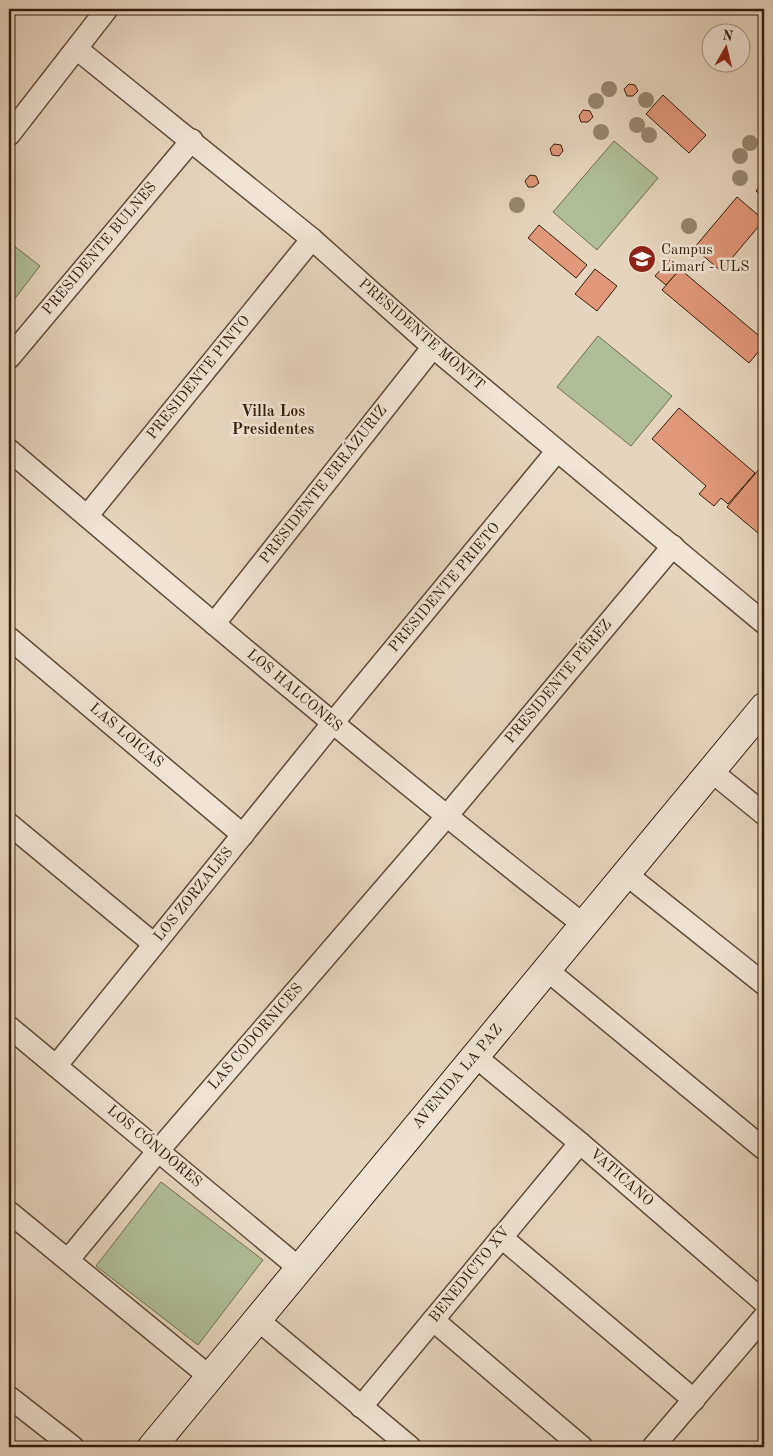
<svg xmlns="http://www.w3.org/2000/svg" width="773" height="1456" viewBox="0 0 773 1456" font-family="'Old Standard TT',serif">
  <rect width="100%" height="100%" fill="#e6d5be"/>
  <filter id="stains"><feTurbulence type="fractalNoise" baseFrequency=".004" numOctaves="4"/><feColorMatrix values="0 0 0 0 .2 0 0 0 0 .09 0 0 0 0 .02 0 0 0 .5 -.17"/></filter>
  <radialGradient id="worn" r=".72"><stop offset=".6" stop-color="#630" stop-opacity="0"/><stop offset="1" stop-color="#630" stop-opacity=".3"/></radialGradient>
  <g fill="#afbe96" stroke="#726e50">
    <path d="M614,141L658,178L597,250L553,212Z"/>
    <path d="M9,242L40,266L9,306Z"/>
    <path d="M598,336L672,396L631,446L557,387Z"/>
    <path d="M161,1182L263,1260L198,1345L96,1266Z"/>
  </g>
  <g fill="#e19779" stroke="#361f0a">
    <path d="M629,84L635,85L638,91L633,96H627L624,89Z"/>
    <path d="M663,95L706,135L689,153L646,114Z"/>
    <path d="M583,110L590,111L593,117L588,122H581L579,116Z"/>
    <path d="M554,144L561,145L563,151L559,156L552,155L550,149Z"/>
    <path d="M530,175L536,176L539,183L534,187H528L525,181Z"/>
    <path d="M764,181V198L756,191Z"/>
    <path d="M737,197L764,220L721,271L694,248Z"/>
    <path d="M539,225L587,265L576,278L528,238Z"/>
    <path d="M669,260L680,269L666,285L655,276Z"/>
    <path d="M595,269L617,286L597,311L575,294Z"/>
    <path d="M680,269L764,340V345L749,363L662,290Z"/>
    <path d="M679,408L755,473L728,504L721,498L714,506L699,494L706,486L652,439Z"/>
    <path d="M760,468L764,472V538L727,507Z"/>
  </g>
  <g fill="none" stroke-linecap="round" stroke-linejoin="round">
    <g stroke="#624c37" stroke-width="24">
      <g id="street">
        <path d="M77,49L312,239L433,347L764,623"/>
        <path d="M9,135L107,9"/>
        <path d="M9,358L192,140"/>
        <path d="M9,450C198,611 388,772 584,925"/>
        <path d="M87,516L312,239"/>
        <path d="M214,624L433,347"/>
        <path d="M9,638L243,835"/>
        <path d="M711,771L764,814"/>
        <path d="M9,824L154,944"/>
        <path d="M626,874L764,984"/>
        <path d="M547,970L764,1149"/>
        <path d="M9,1027L299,1268"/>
        <path d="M476,1057L580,1143L764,1302"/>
        <path d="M56,1066L332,724L557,451"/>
        <path d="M9,1212L210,1377"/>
        <path d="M501,1237L694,1400"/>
        <path d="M68,1260L158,1151L446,817L673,546"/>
        <path d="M258,1320L410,1447"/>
        <path d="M433,1320L582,1447"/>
        <path d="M9,1397L73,1447"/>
        <path d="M361,1407L580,1143"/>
        <path d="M653,1447L764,1317"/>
      </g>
    </g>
    <g stroke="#361f0a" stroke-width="30">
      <path id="secondary" d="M152,1447L764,707"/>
    </g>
    <use href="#street" stroke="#efe4d5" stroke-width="21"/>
    <use href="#secondary" stroke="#efe4d5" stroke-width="28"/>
  </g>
  <g fill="#96876e">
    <circle cx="609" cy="89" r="8"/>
    <circle cx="646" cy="100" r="8"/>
    <circle cx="596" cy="101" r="8"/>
    <circle cx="637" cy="125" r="8"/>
    <circle cx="601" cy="132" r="8"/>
    <circle cx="649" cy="135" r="8"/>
    <circle cx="750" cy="143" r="8"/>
    <circle cx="740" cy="156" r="8"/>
    <circle cx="740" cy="178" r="8"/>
    <circle cx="517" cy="205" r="8"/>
    <circle cx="689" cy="226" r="8"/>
  </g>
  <defs>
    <g id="university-disc" transform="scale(1.4375)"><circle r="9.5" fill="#8f2418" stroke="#efe4d5"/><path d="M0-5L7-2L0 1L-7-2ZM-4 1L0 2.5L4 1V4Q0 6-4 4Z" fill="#fff"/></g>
  </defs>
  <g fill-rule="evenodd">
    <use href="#university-disc" x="642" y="259"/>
  </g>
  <g text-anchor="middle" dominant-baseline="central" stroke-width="5" stroke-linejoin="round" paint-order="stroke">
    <g font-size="15" fill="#361f0a" stroke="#efe4d5">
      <text transform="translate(100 249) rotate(-50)">PRESIDENTE BULNES</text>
      <text transform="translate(421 335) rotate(41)">PRESIDENTE MONTT</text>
      <text transform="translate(199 378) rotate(-51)">PRESIDENTE PINTO</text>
      <text transform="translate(324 485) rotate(-52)">PRESIDENTE ERRÁZURIZ</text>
      <text transform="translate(445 588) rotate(-50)">PRESIDENTE PRIETO</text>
      <text transform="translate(559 682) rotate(-50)">PRESIDENTE PÉREZ</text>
      <text transform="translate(294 691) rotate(40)">LOS HALCONES</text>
      <text transform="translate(126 736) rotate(40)">LAS LOICAS</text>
      <text transform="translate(194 895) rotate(-51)">LOS ZORZALES</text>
      <text transform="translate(256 1037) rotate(-49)">LAS CODORNICES</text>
      <text transform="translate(458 1077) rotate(-50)">AVENIDA LA PAZ</text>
      <text transform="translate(154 1147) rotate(40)">LOS CÓNDORES</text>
      <text transform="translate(621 1178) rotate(41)">VATICANO</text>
      <text transform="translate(470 1275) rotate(-51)">BENEDICTO XV</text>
    </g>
    <g font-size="15" fill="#361f0a" stroke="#efe4d5" text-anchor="start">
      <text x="661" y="250">Campus<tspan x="661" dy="17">Limarí - ULS</tspan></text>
    </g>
    <g font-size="16" font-weight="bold" fill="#361f0a" stroke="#efe4d5">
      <text x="273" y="412">Villa Los<tspan x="273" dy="18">Presidentes</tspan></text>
    </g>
  </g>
  <rect width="773" height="1456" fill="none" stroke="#e6d5be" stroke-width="30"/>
  <rect x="10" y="10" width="753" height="1436" fill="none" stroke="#361f0a" stroke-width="2.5"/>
  <rect x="15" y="15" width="743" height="1426" fill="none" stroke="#361f0a"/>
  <g transform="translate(726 48) rotate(8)"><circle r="24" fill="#efe4d5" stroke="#a59584"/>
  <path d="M0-4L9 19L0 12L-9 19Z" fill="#8f2418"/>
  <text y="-8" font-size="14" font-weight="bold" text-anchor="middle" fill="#361f0a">N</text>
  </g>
  <rect width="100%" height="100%" filter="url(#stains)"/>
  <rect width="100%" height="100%" fill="url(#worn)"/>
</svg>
